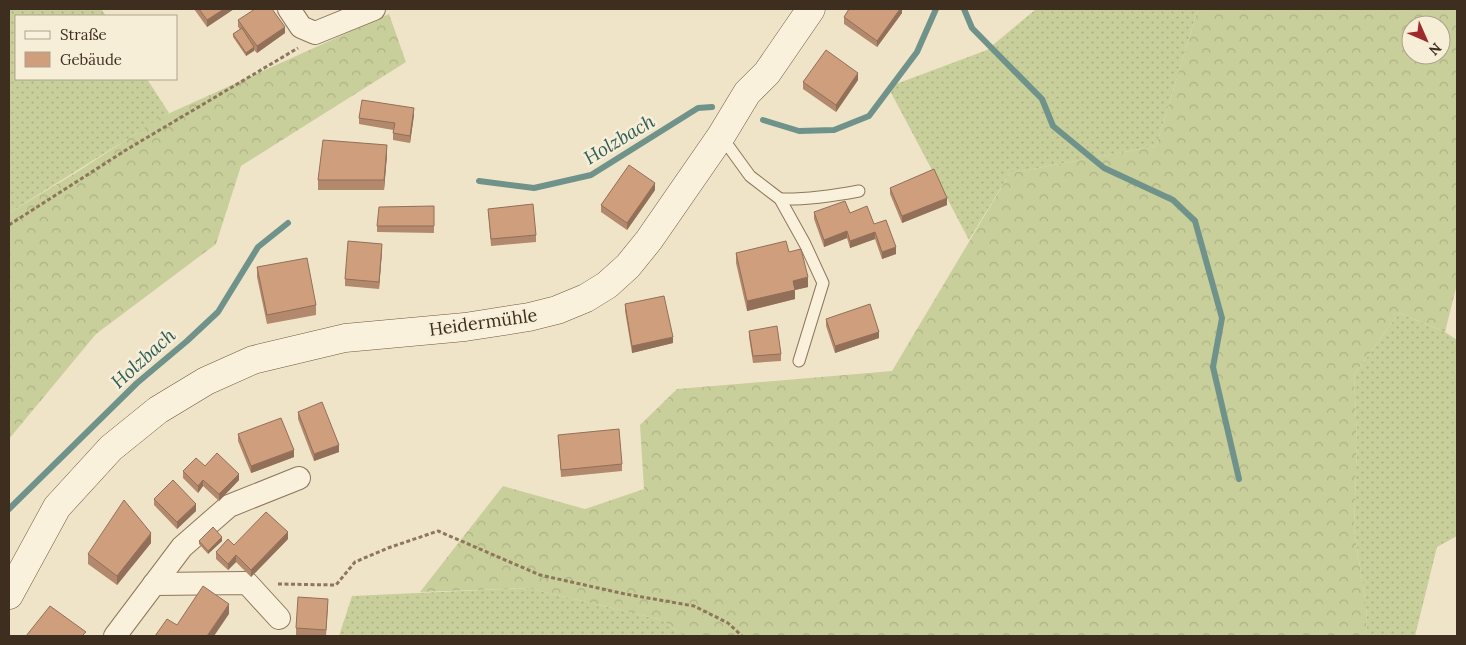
<svg xmlns="http://www.w3.org/2000/svg" width="1466" height="645" viewBox="0 0 1466 645" font-family="Lora,serif">
  <defs>
    <pattern id="grass-dots" width="8" height="8" patternUnits="userSpaceOnUse" patternTransform="scale(1.25)"><rect width="8" height="8" fill="#c9cf9b"/><path d="M2 2h.1M6 6h.1" fill="none" stroke="#aeb285" stroke-width="1.8" stroke-linecap="round"/></pattern>
    <pattern id="forest-crowns" width="20" height="18" patternUnits="userSpaceOnUse" patternTransform="scale(1.25)"><rect width="20" height="18" fill="#c9cf9b"/><path d="M2 6a3 3 0 1 1 6 0M12 15a3 3 0 1 1 6 0" fill="none" stroke="#aeb285"/></pattern>
  </defs>
  <rect width="100%" height="100%" fill="#f0e4c8"/>
  <g fill="url(#grass-dots)">
    <path d="M9,9H101L106,16H16V79H147L169,113L9,213Z"/>
    <path d="M1036,9H1198L1156,146L1010,173L969,240L888,87L987,50Z"/>
    <path d="M1399,313L1445,332L1457,340V536L1437,547L1415,636H1367L1366,605L1354,529L1357,441L1354,375Z"/>
    <path d="M528,588L662,620L684,636H339L352,596Z"/>
  </g>
  <g fill="url(#forest-crowns)" fill-rule="evenodd">
    <path d="M1198,9H1457V284L1445,332L1399,313L1354,375L1357,441L1354,529L1366,605L1367,636H684L662,620L528,588L420,592L503,486L585,509L644,489L640,425L677,389L892,371L1010,173L1156,146ZM1411,25H1441V55H1411Z"/>
    <path d="M389,14L406,62L241,166L216,244L96,334L9,439V213L77,172L161,117Z"/>
  </g>
  <g fill="none" stroke-linecap="round" stroke-linejoin="round">
    <g stroke="#6f938a" stroke-width="6">
      <path d="M964,9L972,28L1042,99L1053,126L1104,168L1173,200L1195,221L1222,318L1213,367L1239,479"/>
      <path d="M763,120L799,131L834,130L869,116L917,52L936,9"/>
      <path d="M479,181L534,188L591,175L698,108L712,107"/>
      <path d="M9,509L137,383L187,341L218,312L258,247L288,223"/>
    </g>
    <g stroke="#8d765c" stroke-width="13">
      <g id="lane">
        <path d="M721,136L750,176L780,199L805,244L823,283L799,361"/>
        <path d="M780,199C807,200 832,196 859,191"/>
      </g>
    </g>
    <g stroke="#8d765c" stroke-width="24">
      <g id="street">
        <path d="M289,9L301,27L315,33L374,9"/>
        <path d="M154,584L247,583L279,618"/>
        <path d="M115,636L182,547L229,506L299,478"/>
      </g>
    </g>
    <g stroke="#6f573f" stroke-width="29">
      <path id="secondary" d="M9,595L57,507L111,448L158,410L206,381L253,360L345,338L465,327L529,317L557,310L586,298L607,285L628,266L649,240L721,136L747,93L767,73L811,9"/>
    </g>
    <g stroke="#8d765c" stroke-width="3" stroke-dasharray="4 2.5" stroke-linecap="butt">
      <path d="M9,225L126,150L298,48"/>
      <path d="M278,584L336,585L355,562L388,548L438,531L540,575L625,594L694,606L728,623L742,636"/>
    </g>
    <use href="#lane" stroke="#faf1dc" stroke-width="11"/>
    <use href="#street" stroke="#faf1dc" stroke-width="22"/>
    <use href="#secondary" stroke="#faf1dc" stroke-width="28"/>
  </g>
  <g fill="#b2896c">
    <path d="M194,9H234L207,27Z"/>
    <path d="M902,9V13L877,47L844,24V17Z"/>
    <path d="M238,20L285,33L257,53L254,50L246,56L233,37V34L240,29L238,27Z"/>
    <path d="M858,80L836,112L803,89V82Z"/>
    <path d="M414,115L410,143L393,140V130L359,124V118Z"/>
    <path d="M387,155L384,190H318V180Z"/>
    <path d="M890,188L947,205L902,223L890,194Z"/>
    <path d="M655,190L627,230L601,212V205Z"/>
    <path d="M434,206V233L377,232V226Z"/>
    <path d="M488,209L536,235V242L491,246Z"/>
    <path d="M814,212L850,213L874,224L896,254L882,259L875,239L850,248L847,238L824,247L814,219Z"/>
    <path d="M382,251L379,289L345,286V279Z"/>
    <path d="M789,252L808,287L795,290V299L747,311L736,263V253Z"/>
    <path d="M257,267L316,305V315L267,324L257,277Z"/>
    <path d="M625,304L673,343L632,353L625,311Z"/>
    <path d="M826,319L879,338L835,353L826,326Z"/>
    <path d="M749,331L781,354V361L753,363L749,337Z"/>
    <path d="M298,412L339,452L314,461L298,419Z"/>
    <path d="M238,434L294,457L251,473L238,441Z"/>
    <path d="M558,435L622,464V471L561,477Z"/>
    <path d="M205,466L239,480L219,501L203,486L198,493L183,478V471Z"/>
    <path d="M154,499L196,511L177,529L154,505Z"/>
    <path d="M288,539L251,577L236,562L228,570L216,559V552L234,545Z"/>
    <path d="M199,541H222L208,554L199,544Z"/>
    <path d="M151,543L117,585L88,564V554Z"/>
    <path d="M328,606L326,636L296,635V628Z"/>
  </g>
  <g fill="#916f58">
    <path d="M224,9H234L207,27V20Z"/>
    <path d="M900,9H902V13L877,47V41Z"/>
    <path d="M285,27V33L257,53V46Z"/>
    <path d="M254,47V51L246,56V53Z"/>
    <path d="M858,73V80L836,112V105Z"/>
    <path d="M414,108V115L410,143V136Z"/>
    <path d="M387,145V155L384,190V180Z"/>
    <path d="M655,183V190L627,230V223Z"/>
    <path d="M947,198V205L902,223V216Z"/>
    <path d="M847,231V238L824,247V240Z"/>
    <path d="M875,232V239L850,248V241Z"/>
    <path d="M382,244V251L379,289V282Z"/>
    <path d="M896,247V254L882,259V252Z"/>
    <path d="M808,277V287L795,290V299L747,311V301L793,281Z"/>
    <path d="M879,332V338L835,353V346Z"/>
    <path d="M673,337V343L632,353V346Z"/>
    <path d="M339,445V452L314,461V454Z"/>
    <path d="M294,450V457L251,473V466Z"/>
    <path d="M239,474V480L219,501V494Z"/>
    <path d="M203,480V486L198,493V486Z"/>
    <path d="M196,504V511L177,529V522Z"/>
    <path d="M288,532V539L251,577V570Z"/>
    <path d="M151,533V543L117,585V576Z"/>
    <path d="M222,537V541L208,554V551Z"/>
    <path d="M236,555V562L228,570V564Z"/>
    <path d="M229,604V614L214,636H207Z"/>
  </g>
  <g fill="#cf9f7d" stroke="#916f58">
    <path d="M199,9H224L207,20Z"/>
    <path d="M255,9H272L285,27L257,46L238,20Z"/>
    <path d="M849,9H900L877,41L844,17Z"/>
    <path d="M242,28L254,47L246,53L233,34Z"/>
    <path d="M826,50L858,73L836,105L803,82Z"/>
    <path d="M362,100L414,108L410,136L393,133L395,123L359,118Z"/>
    <path d="M323,140L387,145L384,180H318Z"/>
    <path d="M629,165L655,183L627,223L601,205Z"/>
    <path d="M934,169L947,198L902,216L890,188Z"/>
    <path d="M845,201L850,213L867,206L874,224L886,220L896,247L882,252L875,232L850,241L847,231L824,240L814,212Z"/>
    <path d="M533,204L536,235L491,239L488,209Z"/>
    <path d="M434,206V226H377L379,207Z"/>
    <path d="M348,241L382,244L379,282L345,279Z"/>
    <path d="M786,241L789,252L801,249L808,277L793,281L795,290L747,301L736,253Z"/>
    <path d="M307,258L316,305L267,315L257,267Z"/>
    <path d="M664,296L673,337L632,346L625,304Z"/>
    <path d="M870,304L879,332L835,346L826,319Z"/>
    <path d="M777,326L781,354L753,356L749,331Z"/>
    <path d="M322,402L339,445L314,454L298,412Z"/>
    <path d="M281,418L294,450L251,466L238,434Z"/>
    <path d="M619,429L622,464L561,470L558,435Z"/>
    <path d="M217,453L239,474L219,494L203,480L198,486L183,471L196,458L205,466Z"/>
    <path d="M173,480L196,504L177,522L154,499Z"/>
    <path d="M124,500L151,533L117,576L88,554Z"/>
    <path d="M266,512L288,532L251,570L236,555L228,564L216,552L228,539L234,545Z"/>
    <path d="M213,527L222,537L208,551L199,541Z"/>
    <path d="M203,586L229,604L207,636H155L167,619L177,625Z"/>
    <path d="M298,597L328,599L326,630L296,628Z"/>
    <path d="M50,606L86,632L82,636H26Z"/>
  </g>
  <g text-anchor="middle" dominant-baseline="central" stroke-width="5" stroke-linejoin="round" paint-order="stroke">
    <g font-size="18" fill="#3d2e20" stroke="#f7eed8">
      <text transform="translate(483 322) rotate(-8)">Heidermühle</text>
    </g>
    <g font-size="19" font-style="italic" fill="#2f5d5a" stroke="#f7eed8">
      <text transform="translate(619 139) rotate(-31)">Holzbach</text>
      <text transform="translate(143 358) rotate(-42)">Holzbach</text>
    </g>
  </g>
  <rect width="1466" height="645" fill="none" stroke="#3d2e20" stroke-width="20"/>
  <rect x="15" y="15" width="162" height="65" fill="#f7eed8" stroke="#ada18e"/>
  <rect x="25" y="31" width="25" height="8" fill="#faf1dc" stroke="#ada18e"/>
  <text x="60" y="40" font-size="15" fill="#3d2e20">Straße</text>
  <rect x="25" y="52" width="25" height="15" fill="#cf9f7d" stroke="#ada18e"/>
  <text x="60" y="65" font-size="15" fill="#3d2e20">Gebäude</text>
  <g transform="translate(1426 40) rotate(135)"><circle r="24" fill="#f7eed8" stroke="#ada18e"/>
  <path d="M0-4L9 19L0 12L-9 19Z" fill="#9e2a2b"/>
  <text y="-8" font-size="14" font-weight="bold" text-anchor="middle" fill="#3d2e20">N</text>
  </g>
</svg>
